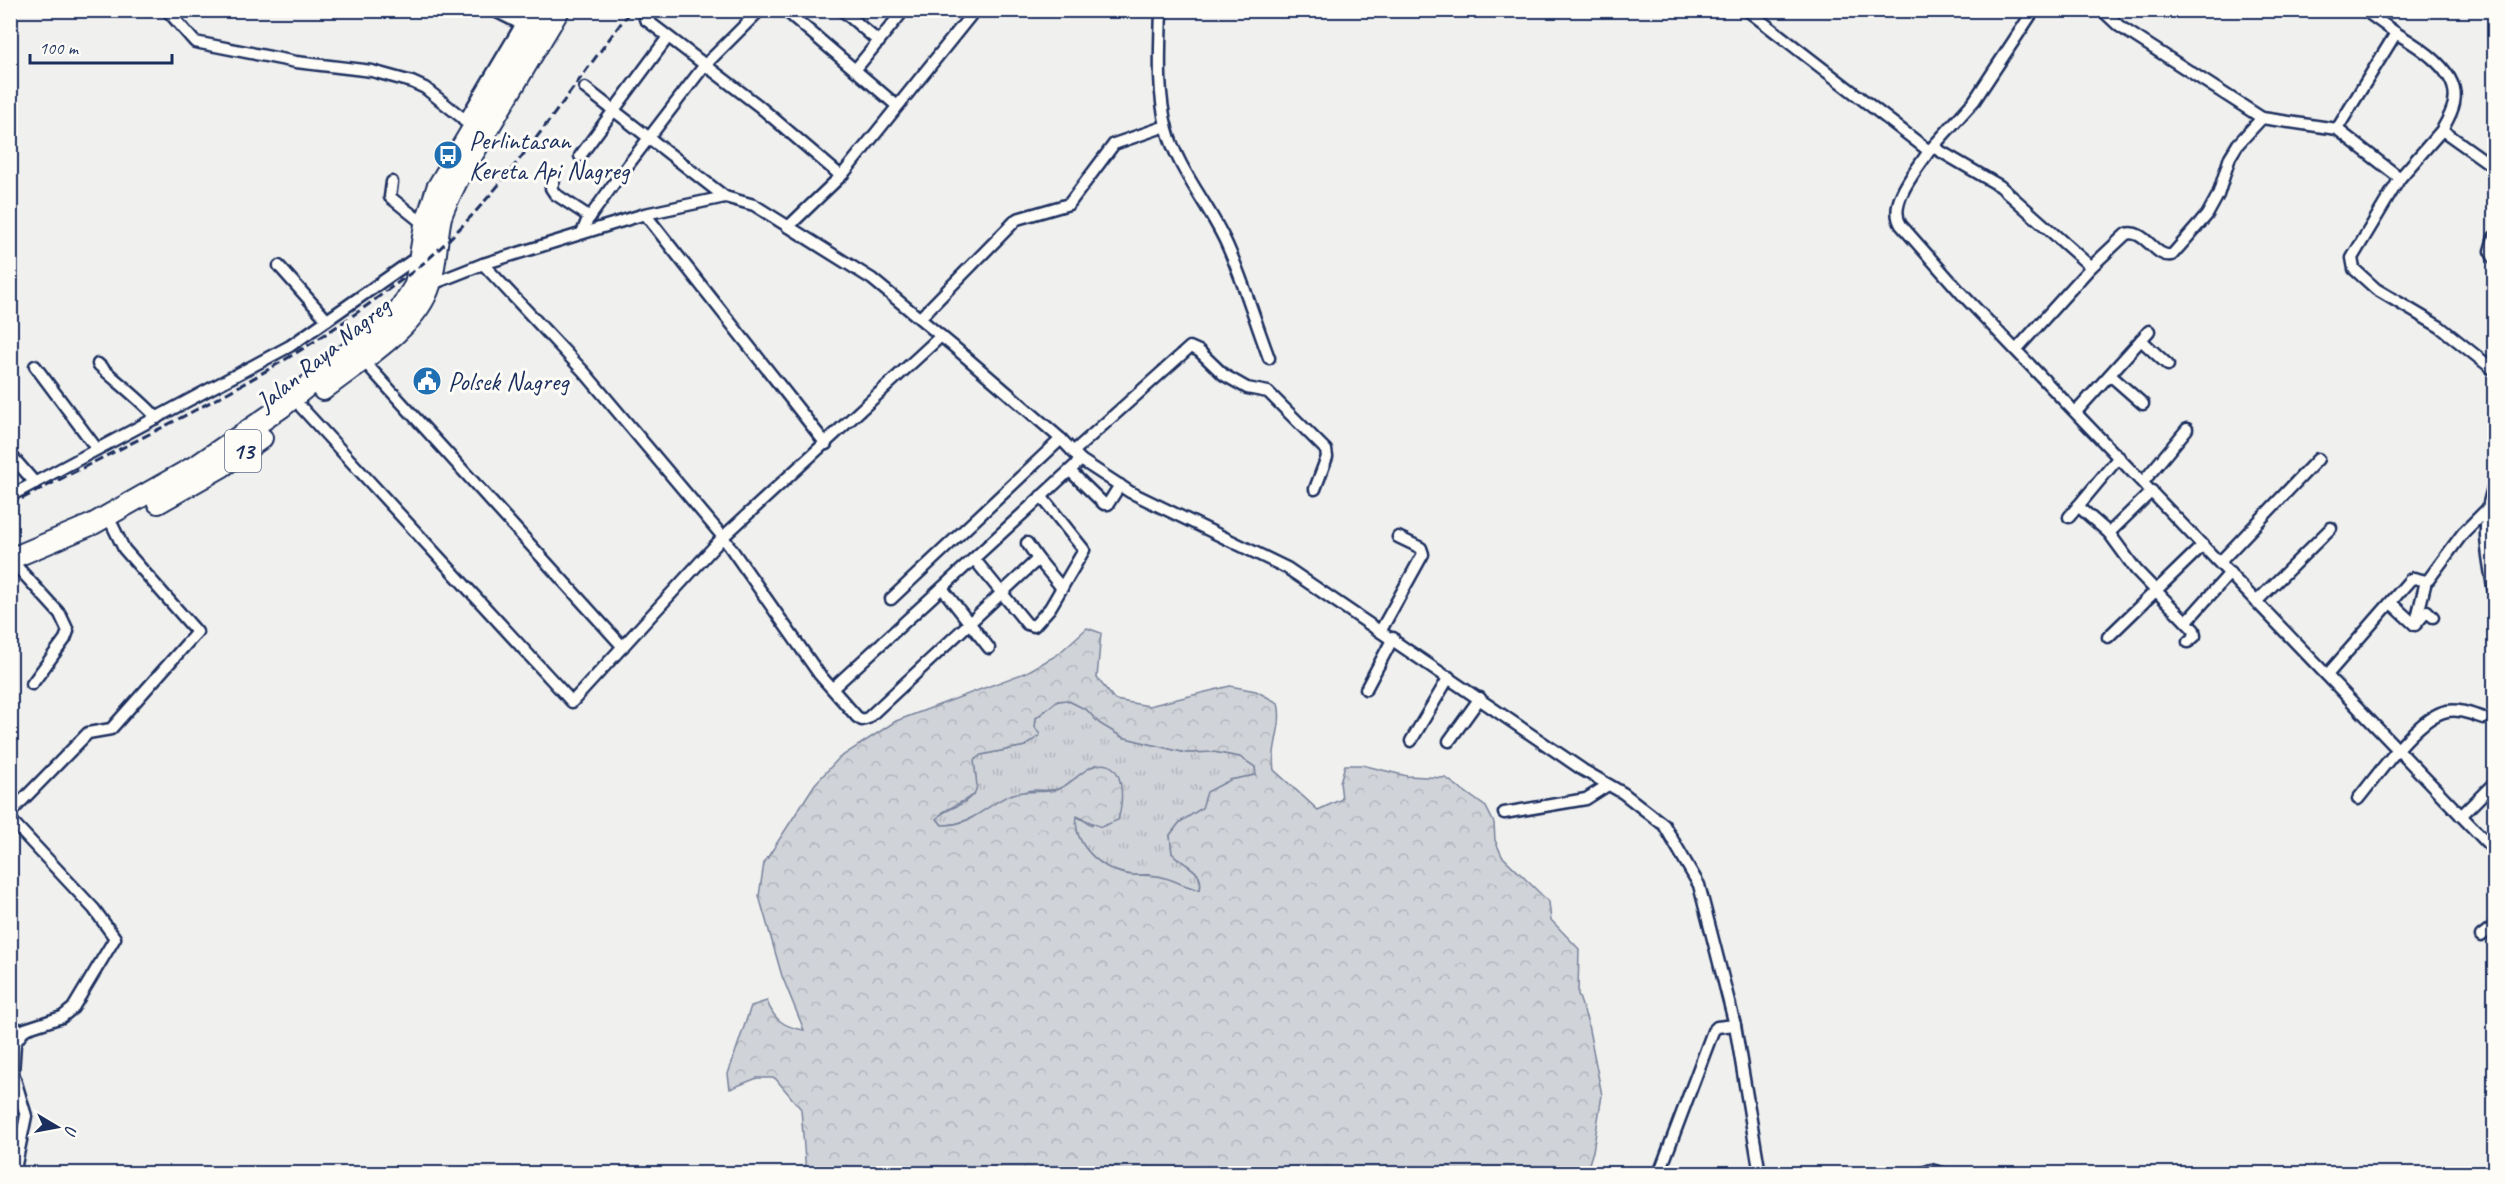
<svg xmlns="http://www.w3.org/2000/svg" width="2505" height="1184" viewBox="0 0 2505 1184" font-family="Caveat,sans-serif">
  <defs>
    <pattern id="grass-tufts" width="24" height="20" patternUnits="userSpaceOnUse" patternTransform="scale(1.5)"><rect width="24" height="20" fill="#d0d3d8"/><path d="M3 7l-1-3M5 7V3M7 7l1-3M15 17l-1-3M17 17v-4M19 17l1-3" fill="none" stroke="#b2b5bc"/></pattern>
    <pattern id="forest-crowns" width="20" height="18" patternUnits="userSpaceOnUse" patternTransform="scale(1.5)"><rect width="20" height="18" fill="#d0d3d8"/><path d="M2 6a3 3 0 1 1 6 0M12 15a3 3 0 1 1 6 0" fill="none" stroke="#b2b5bc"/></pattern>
  </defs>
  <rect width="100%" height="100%" fill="#f0f0ee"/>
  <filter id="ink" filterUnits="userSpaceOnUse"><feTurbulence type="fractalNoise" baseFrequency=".0167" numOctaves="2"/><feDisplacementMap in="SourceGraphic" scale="12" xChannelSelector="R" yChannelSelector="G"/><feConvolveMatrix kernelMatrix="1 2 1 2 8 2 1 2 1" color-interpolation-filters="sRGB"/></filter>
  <g filter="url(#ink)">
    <path fill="url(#grass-tufts)" stroke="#76819b" stroke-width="1.5" d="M1067,700L1087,710L1099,723L1122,737L1186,753L1214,752L1240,757L1255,767L1256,775L1230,780L1196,814L1180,822L1170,835L1172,853C1184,866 1204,869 1200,890C1183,886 1168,878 1151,875C1145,874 1138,876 1132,875C1103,872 1073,846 1076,816L1092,825L1095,765C1084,772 1072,783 1060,788C1050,793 1038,788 1027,791C996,797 974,826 942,825L936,818C948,807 974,804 976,785C977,777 974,769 974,760L981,755L1025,746L1035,727L1036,718L1058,701Z"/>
    <path fill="url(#forest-crowns)" stroke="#76819b" stroke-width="1.5" fill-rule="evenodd" d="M1087,628L1101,633L1097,678L1115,700L1149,706L1230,686L1256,691L1278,703C1284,726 1270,748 1274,770L1318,810L1342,799L1340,782L1345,765H1362L1407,776L1446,778L1486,807L1494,823L1495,840L1502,856L1549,902L1551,920L1579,949L1578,994L1587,1020L1602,1095L1593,1151L1586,1173H806L801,1109L775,1078H757L730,1089L728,1074L751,1006L767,1001C774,1020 784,1027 804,1030L782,976L759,896L764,863L815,784L839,758L896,721L1027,672L1057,655ZM1067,700L1087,710L1099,723L1122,737L1186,753L1214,752L1240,757L1255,767L1256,775L1230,780L1207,792L1202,808L1180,822L1170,835L1172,853C1183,866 1205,869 1200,890C1187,888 1177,881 1165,878C1154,874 1143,876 1132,875C1104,872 1072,846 1077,816L1101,827L1118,820C1124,802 1126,755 1094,766C1082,770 1072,783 1059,789C1045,794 1028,789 1013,794C988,802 974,826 942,825L937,819L943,812L974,795L977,786L974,760L981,755L1025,746L1040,735L1035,727L1036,718L1057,701Z"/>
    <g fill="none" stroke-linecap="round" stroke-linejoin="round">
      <g stroke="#1b2f5e" stroke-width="15">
        <g id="street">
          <path d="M167,10L195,42L296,62L372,71L412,82L425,88L474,127"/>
          <path d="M493,10L523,25"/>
          <path d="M785,10L896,105"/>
          <path d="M842,10L879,42"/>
          <path d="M1161,10C1160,49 1157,92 1167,129C1178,171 1211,207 1228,247C1244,283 1255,321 1269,358"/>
          <path d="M1747,10L1929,151C1917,170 1887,203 1901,225L1961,293L2494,850"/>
          <path d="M2102,10L2119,26L2262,118L2337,129L2400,178L2442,130L2494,167"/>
          <path d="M2364,10L2396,33"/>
          <path d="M645,19L759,106L841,176"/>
          <path d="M855,70L904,10"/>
          <path d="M585,88L725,197"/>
          <path d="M464,121L530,10"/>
          <path d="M2337,129L2396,33C2418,46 2461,72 2454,103C2452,113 2447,121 2442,130"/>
          <path d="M1933,147L2000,186L2091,267"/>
          <path d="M1930,150L1974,101L2034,10"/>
          <path d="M580,156L668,37"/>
          <path d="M2400,178L2352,258L2354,269L2376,289L2440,327L2494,370"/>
          <path d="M554,181L551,188L555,194L590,217"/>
          <path d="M392,182L390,197L425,225"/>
          <path d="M645,214L826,444"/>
          <path d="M788,227L843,174L975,10"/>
          <path d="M582,233L587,221L615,182L704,66L760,10"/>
          <path d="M2494,237L2490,251L2494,258"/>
          <path d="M279,266L327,320"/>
          <path d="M427,286L483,264L645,214L725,197L754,205L872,279L953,346L1061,439L1081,460L1130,492L1287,568L1583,770L1623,793L1664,825L1699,885L1735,1025L1760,1174"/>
          <path d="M920,318L1017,219L1069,204L1114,144L1166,126"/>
          <path d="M941,336L723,537L819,674L857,717L862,720L868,718L1038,559L1062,588"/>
          <path d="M2141,340L2168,365"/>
          <path d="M2016,350L2091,267L2126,234C2145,228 2155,259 2172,255L2207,215L2218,195L2230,157L2238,144L2262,118"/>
          <path d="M362,359L623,647"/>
          <path d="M98,364C118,383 139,398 157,418"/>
          <path d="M35,366L97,449"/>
          <path d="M2110,375L2143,404"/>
          <path d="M301,407L572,702L723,537L585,373L483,264"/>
          <path d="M2076,412L2149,331"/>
          <path d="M1073,452L1190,347L1199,351L1224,375L1247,388L1268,392L1326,450L1327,457L1315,489"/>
          <path d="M10,454L35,483"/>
          <path d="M1070,471L1104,504H1108L1120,485"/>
          <path d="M2143,482L2187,429"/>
          <path d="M2494,485C2480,527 2487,550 2494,593"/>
          <path d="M10,496L290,346L420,255"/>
          <path d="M2078,506L2109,533L2136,570L2194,630L2195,636L2188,642"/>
          <path d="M2069,517L2119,457"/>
          <path d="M2109,533L2152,491"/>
          <path d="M1027,543L1038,559"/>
          <path d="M10,559L60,614L68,631L65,639L32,684"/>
          <path d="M975,560L1027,624L1034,626L1050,608L1084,550L1041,496"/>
          <path d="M2220,562L2318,459"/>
          <path d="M942,588L989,648"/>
          <path d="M891,599L1061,439"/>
          <path d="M2257,601L2331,528"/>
          <path d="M2391,603L2415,625L2427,611L2433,617"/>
          <path d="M2187,621L2230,573"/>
          <path d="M2416,622L2426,581"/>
          <path d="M1381,630L1423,554L1421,548L1398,537"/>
          <path d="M2108,637L2203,545"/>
          <path d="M2327,675L2410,580L2414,578L2426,581L2429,579L2463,533L2486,510"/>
          <path d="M833,688L1081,460"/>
          <path d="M1366,689L1393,638"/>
          <path d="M1411,741L1449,677"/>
          <path d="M1449,741L1480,698"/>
          <path d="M2358,799C2377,776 2418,716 2447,711C2460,709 2471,714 2483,718"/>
          <path d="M10,813L88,733L111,729L197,632L124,549L107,514"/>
          <path d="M1504,813L1586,799L1608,785"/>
          <path d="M2461,816L2494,783"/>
          <path d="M10,819L94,909L115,938L73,1008L62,1017L25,1029L15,1043L13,1073L26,1116L14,1174"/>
          <path d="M2481,936L2494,926"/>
          <path d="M10,1024L22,1032"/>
          <path d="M1659,1174L1713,1031L1717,1027L1735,1025"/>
          <path d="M1920,1174L1931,1170L1946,1174"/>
        </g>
      </g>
      <g stroke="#1b2f5e" stroke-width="24">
        <g id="highway">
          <path d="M323,390C357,363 417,328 430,285C437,263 436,240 441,217C445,204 452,192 458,179L559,10"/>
          <path d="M158,503L223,466L262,438"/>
          <path d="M10,559L93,524L199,464L282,407L399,311L415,285L425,225L437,188L544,10"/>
        </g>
      </g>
      <use href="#street" stroke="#fdfcf7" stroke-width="10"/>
      <use href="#highway" stroke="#fdfcf7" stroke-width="20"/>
      <path stroke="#1b2f5e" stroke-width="3" stroke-dasharray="9 4.5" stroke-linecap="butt" d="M10,505C134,440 265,382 377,298C398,282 420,268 438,250C512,180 569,91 631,10"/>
    </g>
  </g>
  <defs>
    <g id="bus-disc" transform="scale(1.5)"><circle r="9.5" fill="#1f6fb2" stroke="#fdfcf7"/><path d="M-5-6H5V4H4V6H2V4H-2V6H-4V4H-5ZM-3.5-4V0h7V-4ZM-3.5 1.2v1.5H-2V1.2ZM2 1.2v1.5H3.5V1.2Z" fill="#fff"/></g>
    <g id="civic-disc" transform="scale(1.5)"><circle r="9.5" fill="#1f6fb2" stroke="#fdfcf7"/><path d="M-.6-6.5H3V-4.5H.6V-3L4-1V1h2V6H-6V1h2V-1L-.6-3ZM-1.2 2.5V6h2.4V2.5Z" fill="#fff"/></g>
  </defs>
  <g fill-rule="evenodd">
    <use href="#bus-disc" x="448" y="155"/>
    <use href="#civic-disc" x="427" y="381"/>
  </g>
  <g text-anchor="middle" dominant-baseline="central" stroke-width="6" stroke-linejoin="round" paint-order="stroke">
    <rect fill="#fdfcf7" stroke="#5f6c8c" stroke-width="1.5" x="225" y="430" width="36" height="42" rx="4.5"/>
    <g font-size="24" font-weight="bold" fill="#1b2f5e">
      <text x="243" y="451">13</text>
    </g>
    <g font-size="26" fill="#1b2f5e" stroke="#fdfcf7" text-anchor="start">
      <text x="469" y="140">Perlintasan<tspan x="469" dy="30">Kereta Api Nagreg</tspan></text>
      <text x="448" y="381">Polsek Nagreg</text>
    </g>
    <g font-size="26" fill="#1b2f5e" stroke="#fdfcf7">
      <text transform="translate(323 354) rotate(-39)">Jalan Raya Nagreg</text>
    </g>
  </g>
  <rect width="2505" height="1184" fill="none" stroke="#fdfcf7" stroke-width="36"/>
  <rect x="18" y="18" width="2469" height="1148" fill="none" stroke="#1b2f5e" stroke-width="2" filter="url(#ink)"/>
  <g transform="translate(57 1127) rotate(100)" stroke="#fdfcf7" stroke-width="4.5" paint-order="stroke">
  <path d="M0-4.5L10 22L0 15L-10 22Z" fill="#1b2f5e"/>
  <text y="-9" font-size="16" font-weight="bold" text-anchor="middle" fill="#1b2f5e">U</text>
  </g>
  <path d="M30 54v9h142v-9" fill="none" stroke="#1b2f5e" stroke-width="3"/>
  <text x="39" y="54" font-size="18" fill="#1b2f5e" stroke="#fdfcf7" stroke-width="4.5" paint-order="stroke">100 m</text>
</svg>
